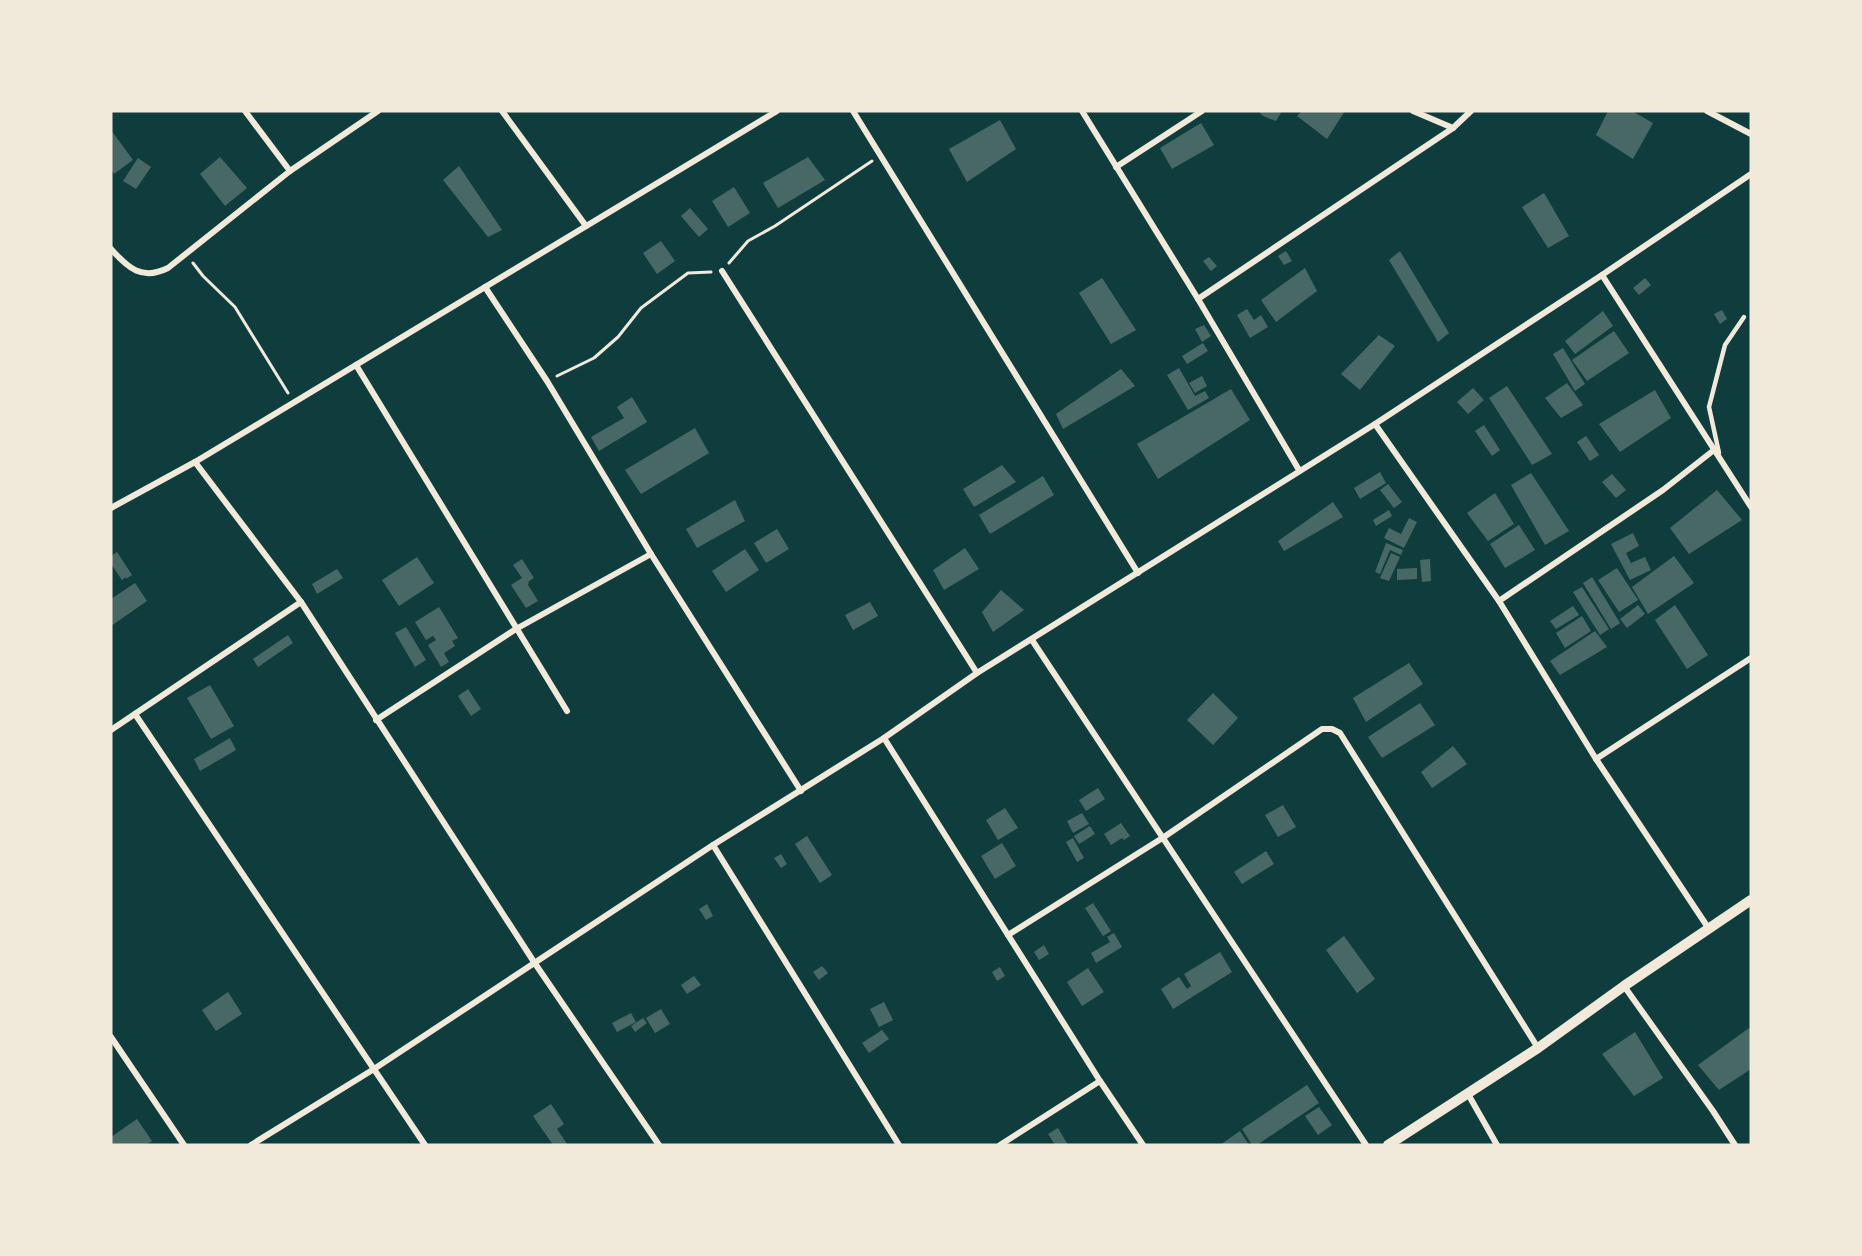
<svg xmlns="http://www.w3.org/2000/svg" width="1862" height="1256" viewBox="0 0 1862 1256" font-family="'Source Serif 4',serif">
  <rect width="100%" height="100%" fill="#0f3d3e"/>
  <g fill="#486865">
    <path d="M1258,111H1282L1276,121L1263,116Z"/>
    <path d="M1302,111H1345L1327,139L1297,116Z"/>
    <path d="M1608,111H1632L1653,123L1633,159L1596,135Z"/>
    <path d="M1000,120L1016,149L967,182L949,149Z"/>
    <path d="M1201,123L1214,145L1172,169L1160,148Z"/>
    <path d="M111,130L133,160L114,174L111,169Z"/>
    <path d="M220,157L247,188L225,206L200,174Z"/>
    <path d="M808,157L825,180L778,208L763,183Z"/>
    <path d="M138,158L151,167L136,189L123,181Z"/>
    <path d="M459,166L502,230L488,237L443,180Z"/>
    <path d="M734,187L750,213L728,227L712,201Z"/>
    <path d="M1544,193L1569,236L1548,248L1522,207Z"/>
    <path d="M690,208L708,229L699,237L681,216Z"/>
    <path d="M661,241L675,261L657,274L643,253Z"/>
    <path d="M1286,251L1292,261L1284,265L1278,256Z"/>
    <path d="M1400,251L1449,333L1438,342L1389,260Z"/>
    <path d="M1209,257L1217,266L1211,271L1203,261Z"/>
    <path d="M1305,268L1317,291L1276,322L1261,300Z"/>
    <path d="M1102,278L1136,330L1111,344L1079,293Z"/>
    <path d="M1645,278L1651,285L1639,295L1633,288Z"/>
    <path d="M1247,309L1254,320L1261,315L1268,327L1250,338L1237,315Z"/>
    <path d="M1722,310L1727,319L1720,324L1714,314Z"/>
    <path d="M1603,311L1613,326L1575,354L1565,341Z"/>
    <path d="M1204,325L1211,336L1202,342L1195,329Z"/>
    <path d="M1614,331L1629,353L1587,381L1572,360Z"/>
    <path d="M1379,335L1395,346L1360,390L1341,374Z"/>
    <path d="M1203,343L1208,351L1187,364L1182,356Z"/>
    <path d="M1563,348L1585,384L1575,391L1553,354Z"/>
    <path d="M1179,368L1195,396L1205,391L1209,398L1188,410L1167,375Z"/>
    <path d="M1121,369L1135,386L1063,429L1056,414Z"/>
    <path d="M1202,376L1207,386L1195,393L1189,383Z"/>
    <path d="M1567,383L1583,405L1561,418L1545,398Z"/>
    <path d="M1507,386L1552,454L1532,465L1489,398Z"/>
    <path d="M1473,388L1484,400L1468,414L1457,402Z"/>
    <path d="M1231,389L1250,420L1158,479L1137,444Z"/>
    <path d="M1655,390L1671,418L1620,452L1599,424Z"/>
    <path d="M632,397L647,422L599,451L591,437L624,418L617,407Z"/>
    <path d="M1484,425L1500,450L1492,456L1475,431Z"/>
    <path d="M695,428L709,453L641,494L625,470Z"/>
    <path d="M1586,436L1599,455L1590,461L1577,442Z"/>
    <path d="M1002,465L1016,482L974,507L963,489Z"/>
    <path d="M1380,472L1386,483L1360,499L1354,488Z"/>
    <path d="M1531,473L1569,531L1545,545L1511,485Z"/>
    <path d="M1612,474L1626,490L1616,498L1602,482Z"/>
    <path d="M1043,476L1054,495L990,534L979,515Z"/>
    <path d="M1388,484L1402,502L1394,508L1380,490Z"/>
    <path d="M1717,490L1742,520L1689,554L1670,528Z"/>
    <path d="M1495,493L1514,524L1488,541L1467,513Z"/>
    <path d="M735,500L745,521L697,548L686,529Z"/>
    <path d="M1333,502L1343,517L1284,551L1278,541Z"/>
    <path d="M1389,510L1392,516L1376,526L1373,520Z"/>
    <path d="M1409,518L1417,522L1404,548L1384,538L1389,528L1401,534Z"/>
    <path d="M1519,525L1535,550L1505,568L1490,544Z"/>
    <path d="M777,529L789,549L766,563L754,543Z"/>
    <path d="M1633,533L1639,546L1626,553L1631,563L1645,557L1651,570L1630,580L1611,544Z"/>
    <path d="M1386,543L1403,550L1401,555L1390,550L1380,574L1375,572Z"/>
    <path d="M965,548L979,569L944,590L933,570Z"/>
    <path d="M745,549L759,570L726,592L712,571Z"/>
    <path d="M117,552L132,575L126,579V577L122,580L111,564V556Z"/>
    <path d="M1391,553L1400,557L1389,581L1380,578Z"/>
    <path d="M1674,556L1694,583L1648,614L1632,587Z"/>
    <path d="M417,557L434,583L399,606L382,580Z"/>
    <path d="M522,559L534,578L529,581L528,585L538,601L526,608L511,585L522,578L513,565Z"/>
    <path d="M1430,559L1431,581L1422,582L1420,560Z"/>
    <path d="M1417,568V579L1397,580V569Z"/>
    <path d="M1617,568L1638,600L1619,612L1598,580Z"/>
    <path d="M337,569L343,578L317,594L312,584Z"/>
    <path d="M1592,577L1620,623L1611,629L1583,583Z"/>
    <path d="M135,583L147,601L111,626V599Z"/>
    <path d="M1582,587L1609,629L1600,635L1573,592Z"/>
    <path d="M1001,590L1024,610L993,632L982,612Z"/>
    <path d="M870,602L878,616L853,630L845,615Z"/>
    <path d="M1638,605L1645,614L1627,628L1620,619Z"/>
    <path d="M1675,605L1708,655L1687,669L1655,620Z"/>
    <path d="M1573,606L1579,615L1556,629L1550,621Z"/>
    <path d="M439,607L458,638L452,641L455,646L444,653L449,662L441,667L428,645L436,640L433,636L426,640L415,622Z"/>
    <path d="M1582,616L1591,631L1565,648L1556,633Z"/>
    <path d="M406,627L426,660L415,667L395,633Z"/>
    <path d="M1595,631L1607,647L1560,675L1550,661Z"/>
    <path d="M288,635L293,643L258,667L253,659Z"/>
    <path d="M1409,663L1423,684L1366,722L1353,698Z"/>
    <path d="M210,685L234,726L211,739L187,698Z"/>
    <path d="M468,689L481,709L471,716L458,696Z"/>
    <path d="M1213,693L1238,718L1213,745L1187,720Z"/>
    <path d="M1420,703L1435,725L1382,758L1368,737Z"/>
    <path d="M230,738L236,750L200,771L194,759Z"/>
    <path d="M1453,746L1467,764L1432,788L1421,772Z"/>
    <path d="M1098,788L1105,799L1086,811L1079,800Z"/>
    <path d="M1283,805L1296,827L1278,837L1265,815Z"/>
    <path d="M1005,808L1018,828L998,840L986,820Z"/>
    <path d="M1082,813L1089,824L1073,833L1067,821Z"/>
    <path d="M1121,823L1130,836L1124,840L1122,838L1111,845L1104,834Z"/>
    <path d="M1090,826L1095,834L1079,844L1074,836Z"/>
    <path d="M807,836L832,875L820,883L795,844Z"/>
    <path d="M1073,838L1084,858L1077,862L1066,842Z"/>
    <path d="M1002,843L1016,866L995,879L981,856Z"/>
    <path d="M1266,851L1274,864L1242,884L1234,872Z"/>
    <path d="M781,854L787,864L781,868L774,858Z"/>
    <path d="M1093,903L1111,931L1103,936L1085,908Z"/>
    <path d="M707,904L713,916L706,920L699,909Z"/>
    <path d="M1114,933L1122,947L1096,963L1091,953L1110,942L1107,937Z"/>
    <path d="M1344,936L1375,979L1357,993L1326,950Z"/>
    <path d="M1044,945L1049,954L1039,960L1034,952Z"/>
    <path d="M1220,952L1232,972L1173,1009L1161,989L1179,977L1187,989L1191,986L1184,974Z"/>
    <path d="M822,966L828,973L819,980L813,972Z"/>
    <path d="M1000,967L1005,976L997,981L992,972Z"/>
    <path d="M1088,968L1104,992L1082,1006L1067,982Z"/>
    <path d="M694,976L701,985L687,994L681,985Z"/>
    <path d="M228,992L242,1014L216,1031L202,1010Z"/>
    <path d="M884,1002L893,1020L879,1027L870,1009Z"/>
    <path d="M661,1009L670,1024L655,1033L646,1018Z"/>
    <path d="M631,1013L636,1022L617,1032L612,1023Z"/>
    <path d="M643,1018L647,1023L635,1032L631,1026Z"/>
    <path d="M1749,1028L1751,1030V1069L1719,1090L1698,1065Z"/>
    <path d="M882,1030L889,1039L869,1053L862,1043Z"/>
    <path d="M1635,1032L1663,1078L1634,1096L1602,1054Z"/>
    <path d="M1307,1085L1319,1103L1257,1145H1252L1242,1129Z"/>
    <path d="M551,1104L564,1124L557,1129L567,1144L565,1145H553L533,1116Z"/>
    <path d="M1319,1107L1332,1125L1318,1135L1305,1116Z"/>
    <path d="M137,1119L152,1141L146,1145H111V1137Z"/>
    <path d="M1058,1128L1068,1145H1055L1048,1134Z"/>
    <path d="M1240,1131L1249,1145H1220Z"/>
  </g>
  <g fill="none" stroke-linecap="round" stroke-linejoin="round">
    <g stroke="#f1e9da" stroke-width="3">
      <path d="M193,263L203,276L235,307L288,393"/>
      <path d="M729,263L748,241L775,226L872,161"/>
      <path d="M557,376L594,358L618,337L641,308L688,273L711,272"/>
    </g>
    <path stroke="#f1e9da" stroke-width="4.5" d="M1719,453L1709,407L1725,345L1744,317"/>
    <g stroke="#f1e9da" stroke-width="6">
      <path d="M245,111L290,171"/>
      <path d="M502,111L586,226"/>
      <path d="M853,111L1138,573"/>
      <path d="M1082,111L1198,299L1299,470"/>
      <path d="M1413,111L1453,128"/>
      <path d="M1707,111L1751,134"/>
      <path d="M1116,167L1202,111"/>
      <path d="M111,249C128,268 142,281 168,268L290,171L378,111"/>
      <path d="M722,271L977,673"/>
      <path d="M1602,275L1751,507"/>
      <path d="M485,287L547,381L651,554L801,791"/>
      <path d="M1198,299L1453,128L1471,111"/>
      <path d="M356,365L567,711"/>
      <path d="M1375,424L1499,601L1596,759L1709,929"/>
      <path d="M195,462L301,602L534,962L659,1145"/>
      <path d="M111,508L195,462L777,111"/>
      <path d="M1499,601L1663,490L1714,450"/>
      <path d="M1032,640L1366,1145"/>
      <path d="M135,714L425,1145"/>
      <path d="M376,720L516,629L651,554"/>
      <path d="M111,730L301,602"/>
      <path d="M884,738L1100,1081L1143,1145"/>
      <path d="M1596,759L1751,658"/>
      <path d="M713,845L899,1145"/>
      <path d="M1008,935L1164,837L1322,729H1332L1340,733L1538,1048"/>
      <path d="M1624,986L1713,1111L1735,1145"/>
      <path d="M111,1037L184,1145"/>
      <path d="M1468,1094L1497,1145"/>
      <path d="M251,1145L374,1069L713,845L884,738L977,673L1375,424L1602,275L1751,174"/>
      <path d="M1000,1145L1100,1081"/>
    </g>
    <path stroke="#f1e9da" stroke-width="10" d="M1388,1145L1538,1048L1624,986L1751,900"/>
  </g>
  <rect width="1862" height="1256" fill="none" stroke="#f1e9da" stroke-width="225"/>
</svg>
